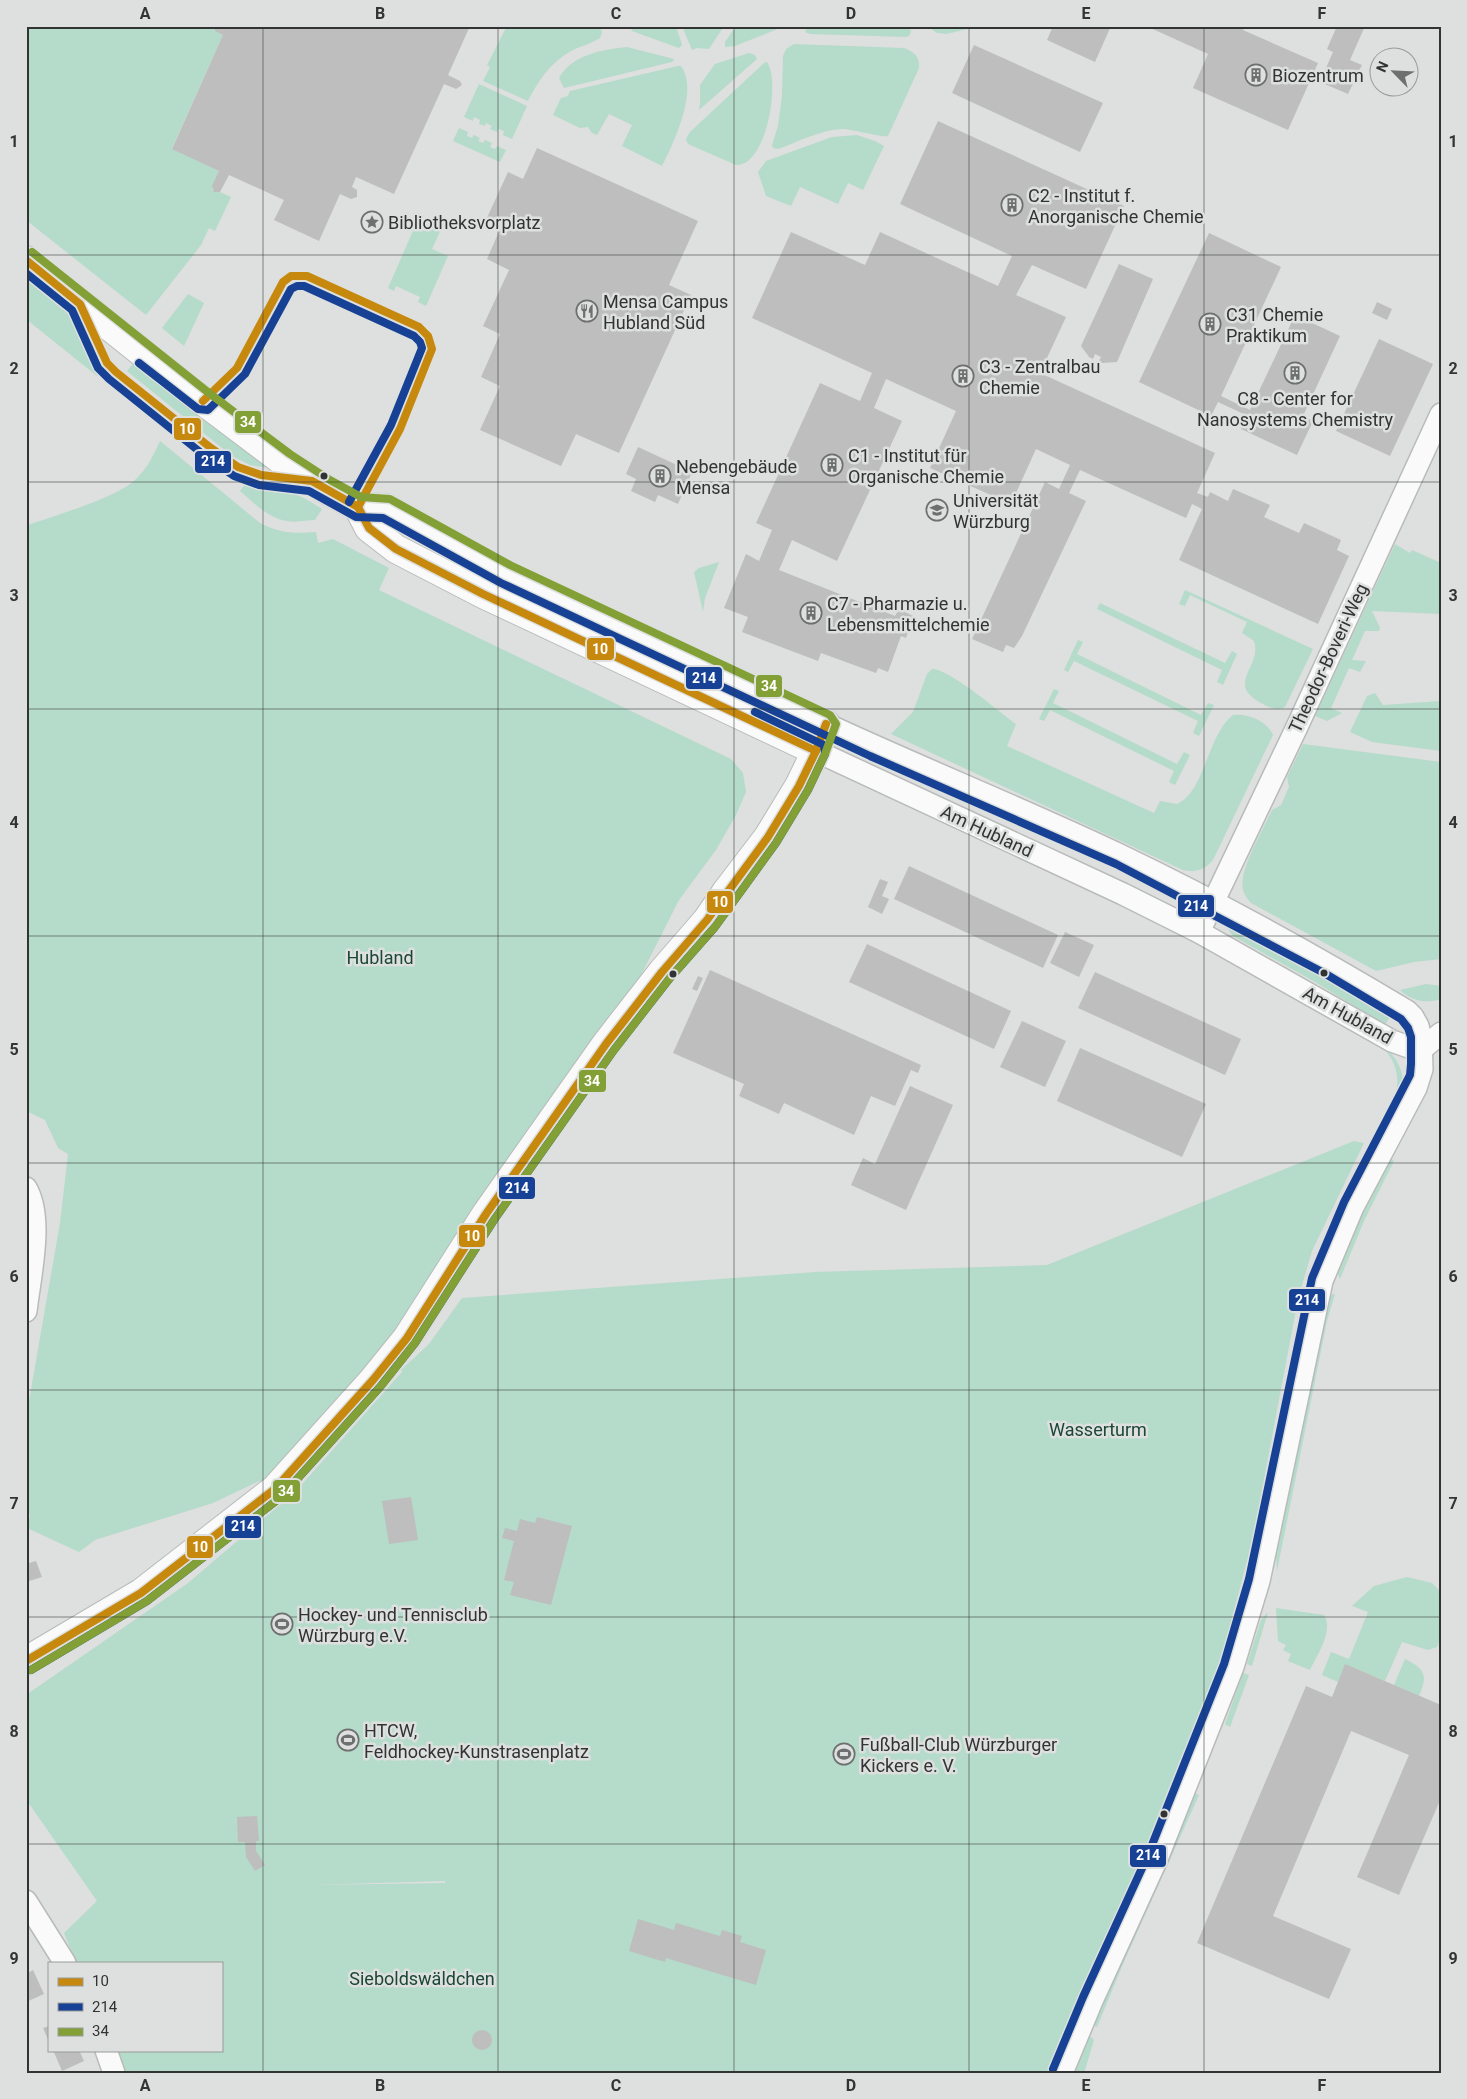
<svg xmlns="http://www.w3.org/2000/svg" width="1467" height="2099" viewBox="0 0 1467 2099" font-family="Roboto,sans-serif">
  <rect width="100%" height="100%" fill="#dedfdf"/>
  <g fill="#b5dbca" fill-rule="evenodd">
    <path d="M27,26H215V31L223,35L172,148L219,171L212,189L216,192H220L231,197L215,231L209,228L201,245L146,315L26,220Z"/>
    <path d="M507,26H599L602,32L600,38C591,44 580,46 571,51C550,63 538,81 528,101L483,81L490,67L487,65Z"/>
    <path d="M630,26H676L682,45L679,48L676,47L632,31Z"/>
    <path d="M682,26H724L709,49L697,48L692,50Z"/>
    <path d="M736,26H785L735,46L725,47V42Z"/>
    <path d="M808,26H909L911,32L909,36L905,37L810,34L805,32Z"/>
    <path d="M927,26H981L946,34L937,33Z"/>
    <path d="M794,44L904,48C914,52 920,56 919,68L888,136C883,138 853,129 842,129C820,130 798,142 778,149L773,148L772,145L778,126L782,96L783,56L786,49Z"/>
    <path d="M627,47L674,59L672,62L564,88L559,78C571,55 604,49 627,47Z"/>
    <path d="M749,53L755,55L757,59L699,110L700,102V85L715,64Z"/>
    <path d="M767,62C781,82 766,167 736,165L688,144L686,139L690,132L764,63Z"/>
    <path d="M678,66H681C699,90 674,142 662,166L622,146L632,125L609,114L597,135L592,133L588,127L580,128L553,115L561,98L568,96L570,91Z"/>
    <path d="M479,84L527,106L512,139L503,135L504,131L498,129L497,132L490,129L492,126L486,123L485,126L479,124L480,120L474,117L473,121L464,117Z"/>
    <path d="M459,128L468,132L467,136L472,138L474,135L480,138L478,141L483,143L485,140L492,143L490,147L495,149L497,146L506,150L500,162L453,141Z"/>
    <path d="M857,135L875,141L884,146L863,190L848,183L838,204L800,187L791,206L766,196L758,172L766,161L832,137Z"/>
    <path d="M423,218L443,225L432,249L448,256L426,306L418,302L420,297L396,286L394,291L388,288L416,224Z"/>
    <path d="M30,276L74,315L104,368L97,376L26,319V281Z"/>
    <path d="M188,294L204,303L184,346L162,328Z"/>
    <path d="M136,360L268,468L250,465L232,456L127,371Z"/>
    <path d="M160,441L260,523C280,533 294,534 316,532L318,543L333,539L389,568L379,590L731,759L743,773L746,792L736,815L716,850L679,900L606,1044L442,1283L275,1489L259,1481L213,1503L95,1540L79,1552L27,1528L30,1515L26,1511V1418L60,1223L68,1154L58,1148L45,1120L26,1111V526C55,515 119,498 138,477C148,467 154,454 160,441Z"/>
    <path d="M246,483C276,486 298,492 322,509L315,520C306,520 295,523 287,521C268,518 254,503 240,491Z"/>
    <path d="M1395,544L1410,553L1412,550L1441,563V614L1372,611L1380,628L1379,631H1365L1352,660L1366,661L1360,672L1349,668L1331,708L1342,713L1327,721L1315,716Z"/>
    <path d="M719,562L705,598L703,612L694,572L699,568Z"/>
    <path d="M1185,590L1313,649L1285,707C1277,711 1270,708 1263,704C1223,684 1263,667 1254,641L1242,633L1247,622L1190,595L1185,606L1179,604Z"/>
    <path d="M1100,603L1225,663L1232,651L1237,654L1223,685L1217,682L1222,670L1097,609Z"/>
    <path d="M1078,640L1083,642L1077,654L1201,715L1208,703L1214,705L1199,736L1193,733L1198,721L1074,661L1068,672L1064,670Z"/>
    <path d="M932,669C948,668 1001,713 1016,724L1007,746L1154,813L1160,801L1177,804C1205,792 1207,735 1233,715C1248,713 1267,721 1273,735L1214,858C1207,869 1196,873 1183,870L891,734L913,712L927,674Z"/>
    <path d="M1054,689L1059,691L1053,703L1177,764L1184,752L1190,755L1175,785L1169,782L1174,771L1050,710L1044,721L1039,719Z"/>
    <path d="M1375,693L1383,705L1441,701V751L1372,742L1350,732L1367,696Z"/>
    <path d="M1303,744L1441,762V959L1414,962L1376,971L1251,903C1248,899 1244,895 1243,890C1238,871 1264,828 1272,810L1281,805L1289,787L1287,777Z"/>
    <path d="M1226,918L1362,996L1391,1015L1385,1025L1315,982L1233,936L1223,922V919Z"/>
    <path d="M1426,984L1441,986V999C1426,1004 1412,1001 1400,990Z"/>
    <path d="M1388,1050C1403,1066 1407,1082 1399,1103L1395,1104L1393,1103C1400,1084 1399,1067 1386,1051Z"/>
    <path d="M1354,1141L1364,1143L1312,1251L1298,1299L1253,1538L1224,1649L1210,1694L1165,1811L1054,2073H122L112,2050H221V1963H76L64,1933L97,1901L30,1805H26V1695L188,1583L296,1491L402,1372L401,1370L429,1344L462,1298L815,1272L1047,1265ZM445,1881V1883L310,1885Z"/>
    <path d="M1391,1159L1394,1161L1364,1221L1340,1279L1337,1272L1356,1226Z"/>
    <path d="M1333,1294H1335L1327,1321L1277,1571L1276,1556L1328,1298Z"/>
    <path d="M1407,1577L1432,1583L1441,1592V1638L1437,1647L1428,1650L1402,1642L1385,1681L1345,1665L1338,1682L1322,1675L1331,1652L1349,1659L1368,1612L1352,1606L1374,1586Z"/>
    <path d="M1276,1608L1324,1615C1334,1631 1317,1655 1310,1670L1288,1661L1291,1654L1283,1650L1286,1645L1278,1641Z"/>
    <path d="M1268,1612L1252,1666L1247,1664L1261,1620Z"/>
    <path d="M1405,1659C1425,1669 1428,1675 1419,1696L1394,1685Z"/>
    <path d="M1243,1673L1249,1675L1230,1727L1225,1724Z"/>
    <path d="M1194,1793L1199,1795L1123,1964L1097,2027L1091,2024Z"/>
    <path d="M1088,2034L1094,2040L1084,2073H1071Z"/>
  </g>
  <g fill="#bdbebd">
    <path d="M215,26H470L448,75L460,81L462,85L456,89L444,84L394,194L356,177L352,187L357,190V197L351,199L340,194L319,241L274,220L284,200L229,175L220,192H214L212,186L219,171L172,149L223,35L215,31Z"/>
    <path d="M1053,26H1111L1095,62L1047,40Z"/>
    <path d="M1146,26H1245L1243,30L1318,63L1288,130L1193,88L1208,54Z"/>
    <path d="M1337,26H1365L1350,60L1362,65L1348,94L1320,82L1333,52L1327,49Z"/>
    <path d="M974,45L1103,103L1080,152L952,93Z"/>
    <path d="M938,121L1124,206L1086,289L1032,265L1016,295L1066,317L1040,373L1215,453L1197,493L1208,497L1210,492L1228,501L1233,489L1270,505L1264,517L1299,533L1304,523L1341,540L1337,550L1349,556L1318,624L1179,560L1202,509L1192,504L1186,518L1080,470L1069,493L1086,501L1022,636L1014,648L1006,645L1003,652L972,639L1045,482L1059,489L1070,465L1036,449L1011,504L930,468L956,411L886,379L874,408L902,421L837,561L792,540L779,570L895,616L899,609L913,616L906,638L901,636L888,672L878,668L876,673L821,653L818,661L742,632L748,617L724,608L746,554L759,561L772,530L756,523L820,383L860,401L872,373L752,318L791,232L865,265L880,232L998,286L1012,256L900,204Z"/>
    <path d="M537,148L698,221L669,285L691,295L619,453L576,434L561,466L480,430L500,386L481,377L500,334L483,326L509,270L487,259L501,227L486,220L508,172L523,179Z"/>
    <path d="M1209,233L1281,267L1221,396L1250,410L1295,315L1340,336L1303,416L1313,421L1297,455L1241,429L1248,416L1218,402L1211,416L1139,382Z"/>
    <path d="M1119,264L1153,279L1117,362L1102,363L1099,361L1101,357L1095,354L1093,359L1089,357L1081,346Z"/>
    <path d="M1377,302L1392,309L1387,320L1372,313Z"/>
    <path d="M1379,339L1433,364L1390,456L1336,431Z"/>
    <path d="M638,447L692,472L678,504L658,495L655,502L631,491L636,479L626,474Z"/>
    <path d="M909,866L1058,935L1043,968L894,899Z"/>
    <path d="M880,879L888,882L882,896L889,899L882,914L868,907Z"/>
    <path d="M1065,932L1094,945L1079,977L1050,963Z"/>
    <path d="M867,944L1011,1011L994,1049L849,982Z"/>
    <path d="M710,970L921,1065L918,1073L911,1070L895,1106L871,1096L854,1135L784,1103L779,1114L739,1096L744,1084L673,1053Z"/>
    <path d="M1095,972L1241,1039L1225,1075L1078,1008Z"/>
    <path d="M698,976L703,978L697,991L692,989Z"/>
    <path d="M1022,1021L1066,1041L1045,1087L1000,1067Z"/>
    <path d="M1080,1048L1206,1104L1182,1157L1057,1101Z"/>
    <path d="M910,1086L953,1105L906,1210L851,1185L863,1158L875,1164Z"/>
    <path d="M411,1497L418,1540L389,1544L382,1501Z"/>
    <path d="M537,1517L572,1526L551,1605L510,1595L514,1582L504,1580L514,1541L502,1538L505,1528L517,1531L520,1519L535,1523Z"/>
    <path d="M36,1561L42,1577L26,1582V1564Z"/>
    <path d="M1345,1664L1441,1705V1798L1399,1895L1357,1877L1409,1755L1351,1731L1273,1916L1351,1949L1329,1999L1197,1943L1306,1686L1332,1697Z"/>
    <path d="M257,1816L259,1841H256V1851L265,1865L255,1871L246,1857L245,1842H238L237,1817Z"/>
    <path d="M638,1919L674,1930L676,1923L720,1936L722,1930L742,1936L740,1942L766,1950L756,1985L666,1958L665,1962L629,1951Z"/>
    <path d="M33,1970L44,1994L26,2002V1974Z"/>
    <path d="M49,2026V2042L43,2028Z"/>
    <circle cx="482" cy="2040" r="10"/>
    <path d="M53,2050H79L84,2061L62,2071Z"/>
  </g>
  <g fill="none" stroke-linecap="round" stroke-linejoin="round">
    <g stroke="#b9bbbb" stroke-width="24">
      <g id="minor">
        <path d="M826,724C923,769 1023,809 1120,855C1218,902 1314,955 1407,1011L1413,1017L1418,1026L1421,1038L1422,1069L1416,1088L1353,1207L1322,1281L1259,1581L1233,1667L1157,1859L1092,2001L1062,2073"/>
        <path d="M816,751L1123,894L1199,932L1392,1041L1420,1051"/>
        <path d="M1199,932L1296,729L1441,414"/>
        <path d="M1420,1051L1441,1033"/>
        <path d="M26,1188C44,1218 30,1276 26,1311"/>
        <path d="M26,1901L65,1963"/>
        <path d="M106,2050L114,2073"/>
      </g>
    </g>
    <g stroke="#b9bbbb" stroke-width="30">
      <g id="tertiary">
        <path d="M26,260L203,401L284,462L325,489L358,507L386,508L505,574L826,724L816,751L799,786L768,837L726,892L707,920L662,972L606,1044L486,1214L407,1338L373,1380L275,1489L141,1593L26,1661"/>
        <path d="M358,507L369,528L396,549L483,594L816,751"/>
      </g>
    </g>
    <use href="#minor" stroke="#fafafa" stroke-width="21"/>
    <use href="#tertiary" stroke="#fafafa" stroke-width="28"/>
    <g stroke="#dde0df" stroke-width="11">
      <g id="bus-1">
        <path d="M26,260L80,304L107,363L116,372L211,448L238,467L261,475L312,481L358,507L369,528L396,549L483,594L816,751"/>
        <path d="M203,401L237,368L283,282L291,276H307L419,327L428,336L432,349L400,429L358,507"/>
        <path d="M26,1661L141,1593L275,1489L373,1380L407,1338L486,1214L606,1044L662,972L707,920L768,837L799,786L816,751L826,724"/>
      </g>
    </g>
    <g stroke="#dde0df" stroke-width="11">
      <g id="bus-2">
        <path d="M26,273L72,310L98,368L109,379L205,456L234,476L259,485L309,491L356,517L383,518L501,583L870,756L1116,864L1324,973L1401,1019L1408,1028L1411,1037V1064L1410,1075L1344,1202L1312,1278L1249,1579L1224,1664L1148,1855L1083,1997L1053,2069"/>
        <path d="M139,363L198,409L208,410L245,374L291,289L297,286H304L414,336L420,342L422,348L391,425L349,502"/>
        <path d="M31,1670L147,1601L281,1497L380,1387L415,1343L494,1220L614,1050L670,978L715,927L776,843L808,790L825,754L824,745L755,712"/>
      </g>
    </g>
    <g stroke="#dde0df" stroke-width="11">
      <path id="bus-3" d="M31,1670L147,1601L281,1497L381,1386L415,1343L494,1220L614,1050L670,978L715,927L776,843L808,790L825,754L836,724L830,715L510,565L390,499L361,497L330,480L290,454L209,393L32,252"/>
    </g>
    <use href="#bus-1" stroke="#c6890d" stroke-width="8"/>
    <use href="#bus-2" stroke="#164194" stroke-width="8"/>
    <use href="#bus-3" stroke="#83a037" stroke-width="8"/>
  </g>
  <path fill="none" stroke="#323333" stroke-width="1" stroke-opacity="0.55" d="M263,26V2073M498,26V2073M734,26V2073M969,26V2073M1204,26V2073M26,255H1441M26,482H1441M26,709H1441M26,936H1441M26,1163H1441M26,1390H1441M26,1617H1441M26,1844H1441"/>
  <defs>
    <g id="building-ring" transform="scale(1.125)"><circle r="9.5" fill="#dde0df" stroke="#6e6f6f" stroke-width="1.5"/><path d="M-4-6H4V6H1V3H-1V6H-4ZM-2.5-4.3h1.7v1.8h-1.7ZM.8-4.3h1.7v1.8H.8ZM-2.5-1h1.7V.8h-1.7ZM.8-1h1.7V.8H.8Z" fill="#6e6f6f"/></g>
    <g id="sight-ring" transform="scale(1.125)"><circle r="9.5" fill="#dde0df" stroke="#6e6f6f" stroke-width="1.5"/><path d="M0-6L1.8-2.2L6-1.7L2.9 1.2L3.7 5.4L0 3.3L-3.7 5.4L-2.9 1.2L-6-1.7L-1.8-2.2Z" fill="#6e6f6f"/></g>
    <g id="restaurant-ring" transform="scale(1.125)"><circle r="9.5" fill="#dde0df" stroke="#6e6f6f" stroke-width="1.5"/><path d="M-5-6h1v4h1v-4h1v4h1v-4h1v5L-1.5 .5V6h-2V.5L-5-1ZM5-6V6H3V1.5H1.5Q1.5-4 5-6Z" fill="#6e6f6f"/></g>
    <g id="university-ring" transform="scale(1.125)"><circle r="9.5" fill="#dde0df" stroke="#6e6f6f" stroke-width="1.5"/><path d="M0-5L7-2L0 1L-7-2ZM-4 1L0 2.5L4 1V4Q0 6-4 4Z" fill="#6e6f6f"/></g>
    <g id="stadium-ring" transform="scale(1.125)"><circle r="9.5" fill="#dde0df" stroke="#6e6f6f" stroke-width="1.5"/><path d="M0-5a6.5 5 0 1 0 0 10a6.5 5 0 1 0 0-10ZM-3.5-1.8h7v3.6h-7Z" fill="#6e6f6f"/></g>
  </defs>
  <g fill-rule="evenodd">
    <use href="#building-ring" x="1256" y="75"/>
    <use href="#building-ring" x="1012" y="205"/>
    <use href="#sight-ring" x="372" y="222"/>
    <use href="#restaurant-ring" x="587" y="311"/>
    <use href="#building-ring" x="1210" y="324"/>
    <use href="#building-ring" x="1295" y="373"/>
    <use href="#building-ring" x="963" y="376"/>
    <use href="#building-ring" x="832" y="465"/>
    <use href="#building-ring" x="660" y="476"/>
    <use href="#university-ring" x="937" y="510"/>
    <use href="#building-ring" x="811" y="613"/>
    <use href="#stadium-ring" x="282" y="1624"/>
    <use href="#stadium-ring" x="348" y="1740"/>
    <use href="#stadium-ring" x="844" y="1754"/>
  </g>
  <g fill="#323333" stroke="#dde0df" stroke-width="2">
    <circle cx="324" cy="476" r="4.5"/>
    <circle cx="1324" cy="973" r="4.5"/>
    <circle cx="673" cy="974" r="4.5"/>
    <circle cx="1164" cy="1814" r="4.5"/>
  </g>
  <g text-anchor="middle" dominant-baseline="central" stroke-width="5" stroke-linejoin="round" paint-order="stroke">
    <g font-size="18" fill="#323333" stroke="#dde0df" text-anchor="start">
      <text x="1272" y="75">Biozentrum</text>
      <text x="1028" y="195">C2 - Institut f.<tspan x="1028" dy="21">Anorganische Chemie</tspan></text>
      <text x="388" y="222">Bibliotheksvorplatz</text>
      <text x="603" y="301">Mensa Campus<tspan x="603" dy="21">Hubland Süd</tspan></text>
      <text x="1226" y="314">C31 Chemie<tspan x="1226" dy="21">Praktikum</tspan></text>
      <text x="979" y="366">C3 - Zentralbau<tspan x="979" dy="21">Chemie</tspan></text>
      <text x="1295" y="398" text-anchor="middle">C8 - Center for<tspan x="1295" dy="21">Nanosystems Chemistry</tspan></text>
      <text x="848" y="455">C1 - Institut für<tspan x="848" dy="21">Organische Chemie</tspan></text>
      <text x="676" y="466">Nebengebäude<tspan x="676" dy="21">Mensa</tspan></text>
      <text x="953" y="500">Universität<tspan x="953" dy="21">Würzburg</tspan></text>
      <text x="827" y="603">C7 - Pharmazie u.<tspan x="827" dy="21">Lebensmittelchemie</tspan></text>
      <text x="298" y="1614">Hockey- und Tennisclub<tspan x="298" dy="21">Würzburg e.V.</tspan></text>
      <text x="364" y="1730">HTCW,<tspan x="364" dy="21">Feldhockey-Kunstrasenplatz</tspan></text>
      <text x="860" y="1744">Fußball-Club Würzburger<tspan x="860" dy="21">Kickers e. V.</tspan></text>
    </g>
    <g font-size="18" fill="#323333" stroke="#dde0df">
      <text transform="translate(1328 658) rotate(-65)">Theodor-Boveri-Weg</text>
      <text transform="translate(987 831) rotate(25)">Am Hubland</text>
      <text transform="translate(1348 1015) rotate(29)">Am Hubland</text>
    </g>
    <g font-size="18" fill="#1b4736" stroke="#dde0df">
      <text x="380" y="957">Hubland</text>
      <text x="1098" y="1429">Wasserturm</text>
      <text x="422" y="1978">Sieboldswäldchen</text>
    </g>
  </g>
  <g stroke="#dde0df" stroke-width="2">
    <rect x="234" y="410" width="28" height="24" rx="5" fill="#83a037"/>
    <rect x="173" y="417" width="29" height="24" rx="5" fill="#c6890d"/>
    <rect x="194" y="450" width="38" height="24" rx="5" fill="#164194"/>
    <rect x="586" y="637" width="29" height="24" rx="5" fill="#c6890d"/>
    <rect x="685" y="666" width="38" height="24" rx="5" fill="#164194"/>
    <rect x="755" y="674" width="28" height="24" rx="5" fill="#83a037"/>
    <rect x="706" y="890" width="28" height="24" rx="5" fill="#c6890d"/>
    <rect x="1177" y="894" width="38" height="24" rx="5" fill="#164194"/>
    <rect x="578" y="1069" width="29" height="24" rx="5" fill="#83a037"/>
    <rect x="498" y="1176" width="38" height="24" rx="5" fill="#164194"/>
    <rect x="458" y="1224" width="28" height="24" rx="5" fill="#c6890d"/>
    <rect x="1288" y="1288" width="38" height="24" rx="5" fill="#164194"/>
    <rect x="272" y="1479" width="29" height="24" rx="5" fill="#83a037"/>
    <rect x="224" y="1515" width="38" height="24" rx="5" fill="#164194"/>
    <rect x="186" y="1535" width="28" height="24" rx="5" fill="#c6890d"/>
    <rect x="1129" y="1844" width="38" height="24" rx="5" fill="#164194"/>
  </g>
  <g font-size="14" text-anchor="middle" font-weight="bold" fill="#fff">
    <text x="248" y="427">34</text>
    <text x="187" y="434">10</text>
    <text x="213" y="466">214</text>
    <text x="600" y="654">10</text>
    <text x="704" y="683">214</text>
    <text x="769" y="691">34</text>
    <text x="720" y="907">10</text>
    <text x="1196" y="911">214</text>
    <text x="592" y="1086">34</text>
    <text x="517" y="1193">214</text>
    <text x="472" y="1241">10</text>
    <text x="1307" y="1305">214</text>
    <text x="286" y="1496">34</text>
    <text x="243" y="1531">214</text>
    <text x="200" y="1552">10</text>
    <text x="1148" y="1860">214</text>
  </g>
  <rect width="1467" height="2099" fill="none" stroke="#dde0df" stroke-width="55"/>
  <rect x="48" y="1962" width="175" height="90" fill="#dde0df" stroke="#999b9a"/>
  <rect x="58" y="1978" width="25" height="8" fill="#c6890d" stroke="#999b9a"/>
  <text x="92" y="1986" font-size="15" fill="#323333">10</text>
  <rect x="58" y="2003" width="25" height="8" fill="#164194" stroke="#999b9a"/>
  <text x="92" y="2012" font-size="15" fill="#323333">214</text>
  <rect x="58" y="2028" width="25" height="8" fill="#83a037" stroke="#999b9a"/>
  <text x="92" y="2036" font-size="15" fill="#323333">34</text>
  <g transform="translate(1394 72) rotate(294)"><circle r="24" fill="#dde0df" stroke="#999b9a"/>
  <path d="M0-4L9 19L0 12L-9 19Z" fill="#6e6f6f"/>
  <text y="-8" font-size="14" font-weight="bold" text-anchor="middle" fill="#323333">N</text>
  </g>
  <rect x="28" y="28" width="1412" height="2044" fill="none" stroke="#323333" stroke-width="2"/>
  <g font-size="16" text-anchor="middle" font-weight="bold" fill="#323333">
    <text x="145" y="19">A</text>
    <text x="380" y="19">B</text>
    <text x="616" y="19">C</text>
    <text x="851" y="19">D</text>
    <text x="1086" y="19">E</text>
    <text x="1322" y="19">F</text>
    <text x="14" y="147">1</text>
    <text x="1453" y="147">1</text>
    <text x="14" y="374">2</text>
    <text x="1453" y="374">2</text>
    <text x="14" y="601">3</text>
    <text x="1453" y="601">3</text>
    <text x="14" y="828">4</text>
    <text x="1453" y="828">4</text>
    <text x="14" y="1055">5</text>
    <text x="1453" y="1055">5</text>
    <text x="14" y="1282">6</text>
    <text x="1453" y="1282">6</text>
    <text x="14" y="1509">7</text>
    <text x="1453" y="1509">7</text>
    <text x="14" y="1737">8</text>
    <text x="1453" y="1737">8</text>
    <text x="14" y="1964">9</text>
    <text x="1453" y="1964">9</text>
    <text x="145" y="2091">A</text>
    <text x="380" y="2091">B</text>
    <text x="616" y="2091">C</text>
    <text x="851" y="2091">D</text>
    <text x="1086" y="2091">E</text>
    <text x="1322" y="2091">F</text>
  </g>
</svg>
